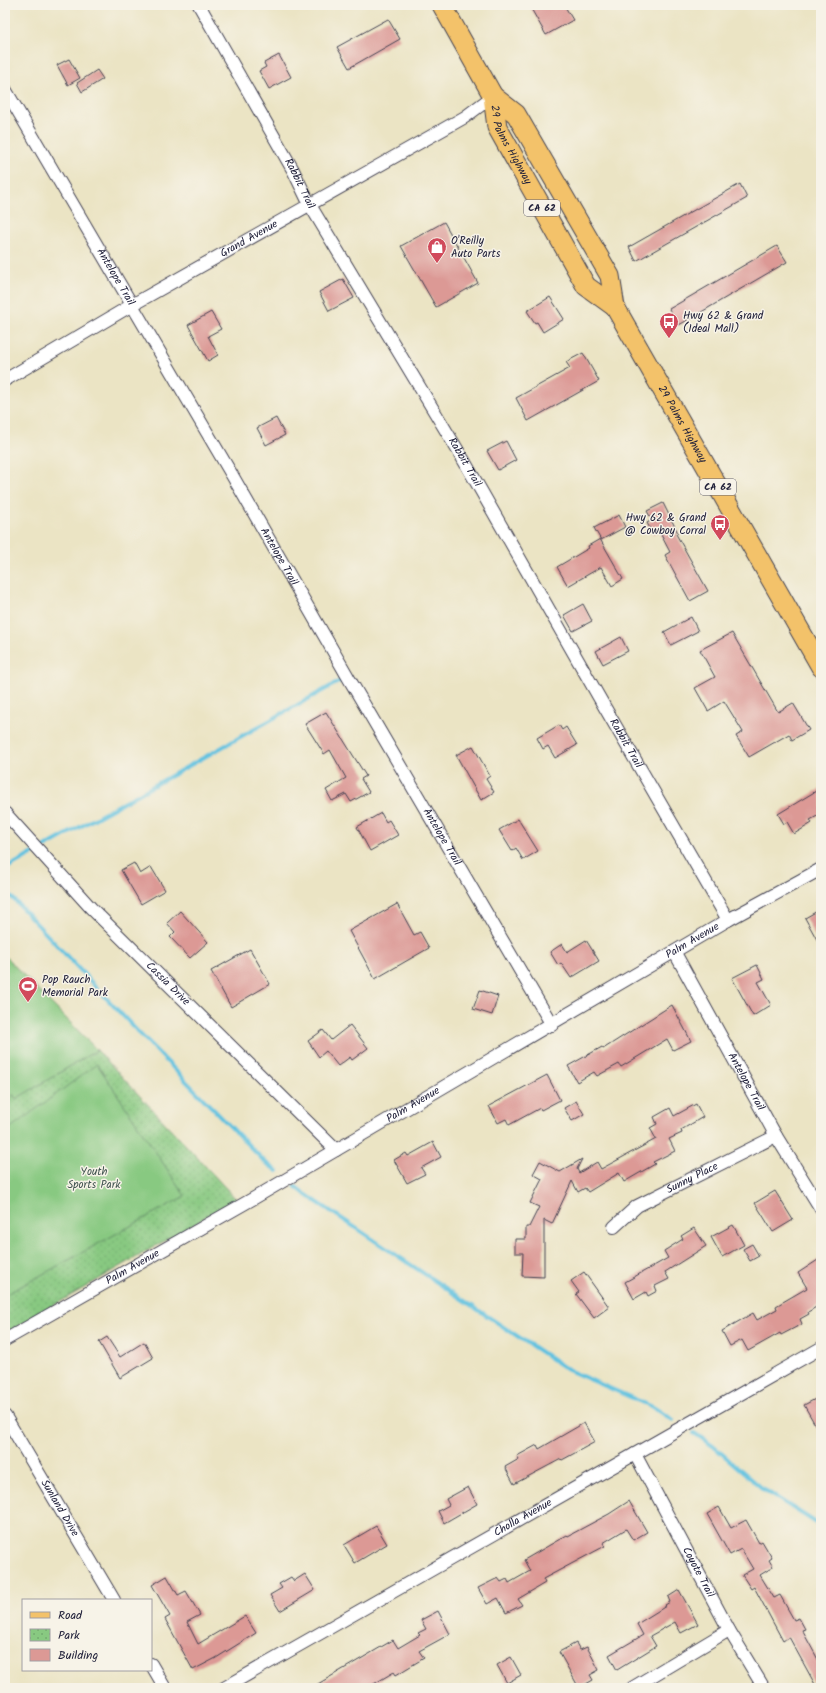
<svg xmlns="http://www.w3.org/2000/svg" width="826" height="1693" viewBox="0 0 826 1693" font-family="Kalam,sans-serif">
  <defs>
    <pattern id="park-dots" width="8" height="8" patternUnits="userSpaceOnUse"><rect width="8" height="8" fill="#88c981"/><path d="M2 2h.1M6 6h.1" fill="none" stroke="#75ac70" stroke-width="1.8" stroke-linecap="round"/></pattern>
  </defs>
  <rect width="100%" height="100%" fill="#f7f3e8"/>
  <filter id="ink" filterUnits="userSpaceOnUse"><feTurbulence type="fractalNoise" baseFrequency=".025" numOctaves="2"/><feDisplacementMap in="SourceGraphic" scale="8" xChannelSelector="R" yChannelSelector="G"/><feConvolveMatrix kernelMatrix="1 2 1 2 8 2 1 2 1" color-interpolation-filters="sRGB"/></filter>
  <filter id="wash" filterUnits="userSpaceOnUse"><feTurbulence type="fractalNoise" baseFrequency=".012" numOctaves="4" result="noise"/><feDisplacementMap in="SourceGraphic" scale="16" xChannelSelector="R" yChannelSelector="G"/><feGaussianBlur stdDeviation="0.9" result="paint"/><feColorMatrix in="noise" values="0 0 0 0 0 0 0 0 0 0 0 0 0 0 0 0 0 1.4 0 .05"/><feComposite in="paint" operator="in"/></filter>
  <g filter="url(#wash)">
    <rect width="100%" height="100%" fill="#ebe4c4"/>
    <path fill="url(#park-dots)" stroke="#55765e" d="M97,1050L236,1199L5,1334V1110L13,1094L17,1098Z"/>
    <g fill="#88c981" stroke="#55765e">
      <path d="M5,956L97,1050L16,1099L13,1094L5,1110Z"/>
      <path d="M97,1064L185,1196L5,1295V1132Z"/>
    </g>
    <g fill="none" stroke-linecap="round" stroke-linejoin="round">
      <g stroke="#62c2e0" stroke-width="4">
        <path d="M5,869L340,681"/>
        <path d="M5,890L139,1033L265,1162L277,1171"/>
        <path d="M295,1186L305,1194L568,1370L653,1407L673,1420"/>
        <path d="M694,1433L713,1446L763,1489L821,1526"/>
      </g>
    </g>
    <g id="blocks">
      <g fill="#dc9995">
        <path d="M529,5H564L573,20L546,35Z"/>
        <path d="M388,19L400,39L349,68L337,47Z"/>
        <path d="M279,55L291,77L269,89L259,71L266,67L264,63Z"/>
        <path d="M69,59L80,78L68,85L57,65Z"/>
        <path d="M97,70L103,79L82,92L77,83Z"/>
        <path d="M740,184L747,198L636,261L629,247Z"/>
        <path d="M444,222L478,283L436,307L401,246Z"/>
        <path d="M777,246L787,262L679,325L669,309Z"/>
        <path d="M343,279L354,298L329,311L319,292Z"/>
        <path d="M550,297L564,319L543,332L537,322L535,323L527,311Z"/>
        <path d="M211,312L221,329L208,336L218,355L208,361L188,325Z"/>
        <path d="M583,353L599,381L528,421L516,398L570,368L566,362Z"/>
        <path d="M276,418L285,435L266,445L257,428Z"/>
        <path d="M506,441L516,460L498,470L487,451Z"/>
        <path d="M663,503L678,533L676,534L708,591L690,601L665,555L670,552L659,531L653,534L647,523L652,520L647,511Z"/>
        <path d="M619,515L625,527L601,540L594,528Z"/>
        <path d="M600,539L623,579L612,586L601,567L568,586L557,567L589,548L588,546Z"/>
        <path d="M583,604L592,621L573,631L564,615Z"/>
        <path d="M691,617L698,631L671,645L664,632Z"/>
        <path d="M732,633L778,712L793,703L809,730L792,740L789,734L749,757L736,736L743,732L724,701L708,711L695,688L715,677L700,650Z"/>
        <path d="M621,637L628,651L603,664L596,651Z"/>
        <path d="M326,712L366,776L361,779L369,792L351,802L346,794L332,801L326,790L346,778L330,750L324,754L305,724Z"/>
        <path d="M559,725L562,730L566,727L577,745L555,758L548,746L543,749L537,738Z"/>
        <path d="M473,746L490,776L486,779L494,792L481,800L456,755Z"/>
        <path d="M821,788V814L810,820L812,823L794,834L787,822L784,824L778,814Z"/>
        <path d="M381,813L386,822L389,820L398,835L370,851L357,827Z"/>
        <path d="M518,819L538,851L523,860L516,848L512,851L499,830Z"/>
        <path d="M134,863L140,874L151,867L165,890L141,904L121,870Z"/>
        <path d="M397,904L414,935L420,932L429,948L375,979L349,931Z"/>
        <path d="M821,909V947L805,918Z"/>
        <path d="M180,911L208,942L190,958L170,937L175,932L167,923Z"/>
        <path d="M586,940L599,961L571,978L561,963L558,965L550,952L562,944L567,952Z"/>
        <path d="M250,949L270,984L231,1007L211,971Z"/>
        <path d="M757,965L764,979L758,982L771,1005L753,1016L732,978Z"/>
        <path d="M480,990L498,996L492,1015L473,1009Z"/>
        <path d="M672,1005L691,1041L673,1050L667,1039L621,1067L619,1064L597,1076L594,1072L577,1082L568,1066L602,1047L603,1049Z"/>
        <path d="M350,1025L368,1048L352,1060L350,1057L338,1066L326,1051L319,1057L308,1041L323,1030L331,1040Z"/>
        <path d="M547,1075L560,1100L541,1110L540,1108L509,1125L506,1119L498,1123L489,1106Z"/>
        <path d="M576,1101L584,1114L572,1121L564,1108Z"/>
        <path d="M696,1104L703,1117L681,1130L682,1133L669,1139L675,1151L653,1162L655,1164L624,1182L619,1173L588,1192L585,1188L578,1192L572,1181L552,1224L544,1220V1277L522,1276L523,1253H515V1239H526V1227H529L539,1207L530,1203L542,1179L533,1174L540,1161L560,1172L582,1159L577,1169L579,1173L597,1162L601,1169L656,1139L650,1128L657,1124L654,1117L670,1108L674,1116Z"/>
        <path d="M433,1142L441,1157L421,1168L425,1174L407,1183L394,1160L406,1153L408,1156Z"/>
        <path d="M775,1191L793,1220L773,1232L755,1203Z"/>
        <path d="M733,1225L744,1245L722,1257L711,1237Z"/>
        <path d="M694,1228L706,1246L665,1272L669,1279L655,1286L657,1291L648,1296L646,1292L634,1299L625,1282L668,1258L664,1251L683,1239L681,1236Z"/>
        <path d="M752,1244L759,1256L750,1261L743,1249Z"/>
        <path d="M821,1258V1304L808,1312L809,1314L800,1319L802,1324L781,1335L780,1333L748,1351L742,1340L730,1346L722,1331L753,1313L757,1320L777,1309L776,1306L807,1288L798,1273Z"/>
        <path d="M584,1272L609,1307L594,1318L576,1294L579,1292L571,1281Z"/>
        <path d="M107,1337L120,1357L144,1342L153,1358L120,1378L99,1342Z"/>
        <path d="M821,1396V1435L804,1405Z"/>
        <path d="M584,1423L595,1442L562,1460L561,1459L514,1484L505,1467L519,1459L517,1456L537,1445L539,1449Z"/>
        <path d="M468,1487L477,1504L444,1523L438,1511L449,1505L446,1499Z"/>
        <path d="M629,1501L647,1532L633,1540L626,1529L603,1543L605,1546L543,1579L545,1583L518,1599L522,1605L506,1613L498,1598L487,1604L478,1588L498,1578L501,1582L507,1579L509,1583L530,1571L524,1560L567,1535L568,1536L609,1514Z"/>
        <path d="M719,1507L731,1528L746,1520L759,1543L762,1541L772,1558L769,1560L773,1567L760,1575L774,1598L780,1595L794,1620L799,1618L805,1629L802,1630L821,1665V1688H817L789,1637L783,1641L754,1587L751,1589L742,1575L753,1569L741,1549L730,1555L707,1514Z"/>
        <path d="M376,1526L387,1544L355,1563L344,1545Z"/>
        <path d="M305,1574L315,1590L280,1611L270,1595L282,1588L279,1584L291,1577L294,1581Z"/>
        <path d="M167,1576L178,1595L186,1591L200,1615L187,1622L198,1644L245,1616L256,1633L216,1658L193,1670L165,1619L170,1616L152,1585Z"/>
        <path d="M679,1590L698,1624L681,1633L675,1622L650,1636L656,1646L617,1670L609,1655L643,1635L637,1624L666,1606L665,1605L670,1602L668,1597Z"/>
        <path d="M438,1611L450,1634L419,1651L424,1658L396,1675L394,1672L367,1688H311L393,1640L398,1648L420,1635L418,1633L426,1629L421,1620Z"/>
        <path d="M576,1643L580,1650L587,1647L599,1670L590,1675L593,1680L579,1688L559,1652Z"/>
        <path d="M511,1657L521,1675L507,1683L497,1665Z"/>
      </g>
    </g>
  </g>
  <g filter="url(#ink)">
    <use href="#blocks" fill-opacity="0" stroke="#403f50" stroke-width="1"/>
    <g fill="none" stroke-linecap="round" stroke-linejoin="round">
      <g stroke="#403f50" stroke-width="14">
        <g id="minor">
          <path id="s1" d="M199,5L293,170L310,205L463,459L604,706L728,920"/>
          <path id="s2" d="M5,89L232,475L348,677L552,1025"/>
          <path id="s3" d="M5,380L132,305L465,117L493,96"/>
          <path id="s4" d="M5,813L91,908L336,1150"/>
          <path id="s5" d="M675,953L776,1136L821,1209"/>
          <path id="s6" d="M614,1227L637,1206L776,1136"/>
          <path id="s7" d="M5,1340L256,1197L728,920L821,869"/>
          <path id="s8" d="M5,1416L114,1600"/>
          <path id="s9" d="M635,1454L729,1630L764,1688"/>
          <path d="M151,1664L165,1688"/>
          <path id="s10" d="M224,1688L821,1348"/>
          <path d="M632,1688L729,1630"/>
        </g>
      </g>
      <g stroke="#403f50" stroke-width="21">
        <g id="primary">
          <path id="s11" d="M442,5L493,96L497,127L586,286L615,307"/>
          <path id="s12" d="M493,96L516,114L610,276L615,307L821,667"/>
        </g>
      </g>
      <use href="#minor" stroke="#fff" stroke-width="12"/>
      <use href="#primary" stroke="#f3c26a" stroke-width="19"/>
    </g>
  </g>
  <defs>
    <g id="shop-pin" transform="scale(1)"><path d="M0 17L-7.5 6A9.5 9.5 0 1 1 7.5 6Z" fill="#d1495b" stroke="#f7f3e8"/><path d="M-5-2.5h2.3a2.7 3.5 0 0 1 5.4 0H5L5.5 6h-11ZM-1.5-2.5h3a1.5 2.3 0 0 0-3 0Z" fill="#fff"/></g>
    <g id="bus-pin" transform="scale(1)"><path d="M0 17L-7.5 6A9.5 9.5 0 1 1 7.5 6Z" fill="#d1495b" stroke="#f7f3e8"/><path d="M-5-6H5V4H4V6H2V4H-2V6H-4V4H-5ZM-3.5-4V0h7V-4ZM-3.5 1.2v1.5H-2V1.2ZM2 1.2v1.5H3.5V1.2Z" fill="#fff"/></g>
    <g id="stadium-pin" transform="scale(1)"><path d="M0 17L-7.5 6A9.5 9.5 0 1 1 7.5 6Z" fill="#d1495b" stroke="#f7f3e8"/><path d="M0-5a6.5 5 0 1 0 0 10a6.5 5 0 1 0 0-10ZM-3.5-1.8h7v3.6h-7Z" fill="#fff"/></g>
  </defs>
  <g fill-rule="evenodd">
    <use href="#shop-pin" x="437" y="247"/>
    <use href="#bus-pin" x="669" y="322"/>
    <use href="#bus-pin" x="720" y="524"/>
    <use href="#stadium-pin" x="28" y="986"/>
  </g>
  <g text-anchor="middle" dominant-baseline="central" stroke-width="3" stroke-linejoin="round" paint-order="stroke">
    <g fill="#f7f3e8" stroke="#62616f" stroke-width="1">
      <rect x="524" y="200" width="36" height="16" rx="3"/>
      <rect x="700" y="479" width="36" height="16" rx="3"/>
    </g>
    <g font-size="10" font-weight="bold" fill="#22223b">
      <text x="542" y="208">CA 62</text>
      <text x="718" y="487">CA 62</text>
    </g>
    <g font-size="11" fill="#22223b" stroke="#f7f3e8">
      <text stroke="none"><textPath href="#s11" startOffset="157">29 Palms Highway</textPath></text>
      <text stroke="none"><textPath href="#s1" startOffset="205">Rabbit Trail</textPath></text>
      <text stroke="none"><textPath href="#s3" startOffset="282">Grand Avenue</textPath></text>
      <text stroke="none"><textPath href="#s2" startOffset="218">Antelope Trail</textPath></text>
      <text stroke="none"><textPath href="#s12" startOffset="383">29 Palms Highway</textPath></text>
      <text stroke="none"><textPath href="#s1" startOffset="529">Rabbit Trail</textPath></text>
      <text stroke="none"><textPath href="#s2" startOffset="542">Antelope Trail</textPath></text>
      <text stroke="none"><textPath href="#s1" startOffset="853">Rabbit Trail</textPath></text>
      <text stroke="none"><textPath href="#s2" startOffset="866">Antelope Trail</textPath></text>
      <text stroke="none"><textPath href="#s7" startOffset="795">Palm Avenue</textPath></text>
      <text stroke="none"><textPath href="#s4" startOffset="236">Cassia Drive</textPath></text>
      <text stroke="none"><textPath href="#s5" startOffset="147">Antelope Trail</textPath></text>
      <text stroke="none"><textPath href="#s7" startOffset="471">Palm Avenue</textPath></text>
      <text stroke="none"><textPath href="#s6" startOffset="93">Sunny Place</textPath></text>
      <text stroke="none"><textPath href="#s7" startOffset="147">Palm Avenue</textPath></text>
      <text stroke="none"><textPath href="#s8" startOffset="107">Sunland Drive</textPath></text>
      <text stroke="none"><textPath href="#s10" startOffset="344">Cholla Avenue</textPath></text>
      <text stroke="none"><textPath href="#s9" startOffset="134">Coyote Trail</textPath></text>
    </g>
    <g font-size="11" fill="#22223b" stroke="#f7f3e8" text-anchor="start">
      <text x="451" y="241">O'Reilly<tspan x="451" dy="13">Auto Parts</tspan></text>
      <text x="683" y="316">Hwy 62 &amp; Grand<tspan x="683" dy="13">(Ideal Mall)</tspan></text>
      <text x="706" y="518" text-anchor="end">Hwy 62 &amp; Grand<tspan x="706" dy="13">@ Cowboy Corral</tspan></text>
      <text x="42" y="980">Pop Rauch<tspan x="42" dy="13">Memorial Park</tspan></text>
    </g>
    <g font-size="11" fill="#415450" stroke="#f7f3e8">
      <text x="94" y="1172">Youth<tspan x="94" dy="13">Sports Park</tspan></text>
    </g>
  </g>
  <rect width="826" height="1693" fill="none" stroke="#f7f3e8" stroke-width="20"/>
  <rect x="22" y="1599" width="130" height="72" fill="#f7f3e8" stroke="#a29fa3"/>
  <rect x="30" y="1612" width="20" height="6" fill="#f3c26a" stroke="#a29fa3"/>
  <text x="58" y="1619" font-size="12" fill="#22223b">Road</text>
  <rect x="30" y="1629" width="20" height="12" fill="url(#park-dots)" stroke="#a29fa3"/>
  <text x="58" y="1639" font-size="12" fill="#22223b">Park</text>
  <rect x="30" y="1649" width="20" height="12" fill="#dc9995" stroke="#a29fa3"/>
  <text x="58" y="1659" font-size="12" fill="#22223b">Building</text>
</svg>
